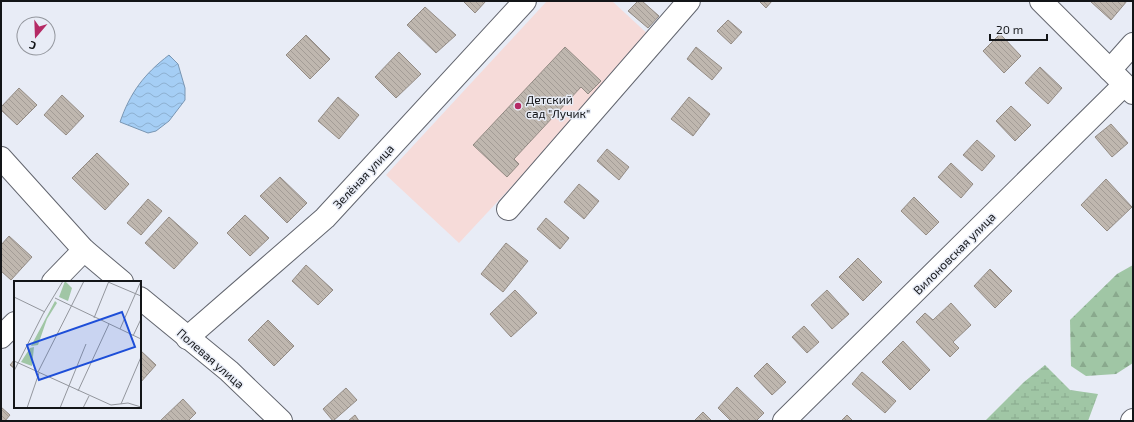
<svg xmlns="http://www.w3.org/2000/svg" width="1134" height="422" viewBox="0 0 1134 422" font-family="'Exo 2',sans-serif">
  <defs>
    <pattern id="forest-firs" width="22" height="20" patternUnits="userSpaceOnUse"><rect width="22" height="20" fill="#a0c6a5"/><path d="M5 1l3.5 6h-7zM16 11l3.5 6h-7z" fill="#89a98d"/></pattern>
    <pattern id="wetland-marsh" width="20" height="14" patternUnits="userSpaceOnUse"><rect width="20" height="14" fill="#a0c6a5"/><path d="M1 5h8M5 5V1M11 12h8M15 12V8" fill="none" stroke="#89a98d"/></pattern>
    <pattern id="water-waves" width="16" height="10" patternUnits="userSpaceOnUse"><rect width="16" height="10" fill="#a5cef5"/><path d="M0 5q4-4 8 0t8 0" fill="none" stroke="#8db0d1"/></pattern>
    <pattern id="building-back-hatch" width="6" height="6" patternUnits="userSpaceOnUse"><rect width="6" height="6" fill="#bfb7af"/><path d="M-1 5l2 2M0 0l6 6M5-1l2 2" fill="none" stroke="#a39c96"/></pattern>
  </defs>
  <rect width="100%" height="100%" fill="#e8ecf6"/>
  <path fill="#f6dbd9" d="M547,1H612L651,37L459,243L386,175Z"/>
  <path fill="url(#forest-firs)" d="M1133,265V363L1116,374L1086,376L1071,366L1070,320L1117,274Z"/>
  <path fill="url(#wetland-marsh)" d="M1045,365L1070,390L1098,394L1088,421H985L1024,382Z"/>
  <path fill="url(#water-waves)" stroke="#7996b3" d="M169,55L178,64L185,88V100L169,121L156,131L148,133L120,122C130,93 144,74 169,55Z"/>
  <g fill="url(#building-back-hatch)" stroke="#938b84">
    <path d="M463,1H486L475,13Z"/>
    <path d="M638,1H642L659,16L648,28L628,11Z"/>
    <path d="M759,1H772L766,8Z"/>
    <path d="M1090,1H1127L1111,20Z"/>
    <path d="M425,7L456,35L436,53L407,25Z"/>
    <path d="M728,20L742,32L731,44L717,31Z"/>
    <path d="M1000,34L1021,56L1004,73L983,51Z"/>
    <path d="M306,35L330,59L310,79L286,55Z"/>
    <path d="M565,47L601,81L588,94L581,87L514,159L519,164L507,177L473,145Z"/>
    <path d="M696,47L722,68L712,80L687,59Z"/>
    <path d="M399,52L421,74L396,98L375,77Z"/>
    <path d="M1040,67L1062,88L1048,104L1025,83Z"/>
    <path d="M19,88L37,105L17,125L1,110V107Z"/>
    <path d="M62,95L84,116L66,135L44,115Z"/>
    <path d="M338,97L359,115L339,139L318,121Z"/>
    <path d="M689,97L710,114L693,136L671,119Z"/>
    <path d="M1011,106L1031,125L1015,141L996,121Z"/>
    <path d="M1111,124L1128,143L1112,157L1095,137Z"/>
    <path d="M977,140L995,156L982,171L963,155Z"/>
    <path d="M607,149L629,167L619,180L597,161Z"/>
    <path d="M97,153L129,184L105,210L72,178Z"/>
    <path d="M951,163L973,184L961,198L938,177Z"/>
    <path d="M280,177L307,203L287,223L260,196Z"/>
    <path d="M1106,179L1132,207L1107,231L1081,205Z"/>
    <path d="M579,184L599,201L584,219L564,202Z"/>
    <path d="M914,197L939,222L926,235L901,211Z"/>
    <path d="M148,199L162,211L141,235L127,223Z"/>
    <path d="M245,215L269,238L250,256L227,233Z"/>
    <path d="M169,217L198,243L174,269L145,243Z"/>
    <path d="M546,218L569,238L560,249L537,229Z"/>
    <path d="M9,236L32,257L11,280L1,271V245Z"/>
    <path d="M506,243L528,261L503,292L481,274Z"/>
    <path d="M858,258L882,282L863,301L839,277Z"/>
    <path d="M306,265L333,290L318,305L292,281Z"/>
    <path d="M990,269L1012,291L995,308L974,286Z"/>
    <path d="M515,290L537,313L511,337L490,314Z"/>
    <path d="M827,290L849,314L832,329L811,305Z"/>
    <path d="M951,303L971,325L953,342L959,348L950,357L916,322L925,313L933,320Z"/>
    <path d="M268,320L294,346L274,366L248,340Z"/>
    <path d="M804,326L819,342L807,353L792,337Z"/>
    <path d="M903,341L930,370L910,390L882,362Z"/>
    <path d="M140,350L156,365L140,383Z"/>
    <path d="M15,359V369L10,365Z"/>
    <path d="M767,363L786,382L772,395L754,376Z"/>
    <path d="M862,372L896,401L885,413L852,384Z"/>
    <path d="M737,387L764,413L756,421H731L718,408Z"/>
    <path d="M346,388L357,400L333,421L323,409Z"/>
    <path d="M183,399L196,413L188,421H160Z"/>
    <path d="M1,407L10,415L5,421H1Z"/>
    <path d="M703,412L712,421H694Z"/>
    <path d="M355,415L359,421H348Z"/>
    <path d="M847,415L853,421H841Z"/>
  </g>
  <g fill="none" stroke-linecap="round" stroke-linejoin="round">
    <g stroke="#62656e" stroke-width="24">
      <g id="minor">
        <path d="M1110,70L1133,44"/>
        <path d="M1,158L84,250L122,282"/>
        <path d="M508,209L689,1"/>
        <path d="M53,282L84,250"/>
        <path d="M140,298L229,371L281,421"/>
        <path d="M1,337L15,323"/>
        <path d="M187,338L325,218L525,1"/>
        <path d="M784,421L1124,85"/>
        <path d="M1132,421L1133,420"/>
      </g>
    </g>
    <g stroke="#62656e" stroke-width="24">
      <path id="major" d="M1041,1L1133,93"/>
    </g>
    <use href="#minor" stroke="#fff" stroke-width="22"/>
    <use href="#major" stroke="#fff" stroke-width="22"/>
  </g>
  <circle fill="#b52a65" stroke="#e8ecf6" stroke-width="1.5" cx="518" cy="106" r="4"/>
  <g text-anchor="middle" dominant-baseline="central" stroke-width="3" stroke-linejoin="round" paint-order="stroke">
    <g font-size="12" fill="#131518" stroke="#e8ecf6" text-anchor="start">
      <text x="526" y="99">Детский<tspan x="526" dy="14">сад "Лучик"</tspan></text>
    </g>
    <g font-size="12" fill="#131518" stroke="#e8ecf6">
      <text transform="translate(363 176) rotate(-47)">Зелёная улица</text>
      <text transform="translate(954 253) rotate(-45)">Вилоновская улица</text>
      <text transform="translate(211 358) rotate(41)">Полевая улица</text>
    </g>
  </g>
  <g transform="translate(14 281)">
    <rect width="127" height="127" fill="#e8ecf6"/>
    <path d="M20,66L18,85L7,81L16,67Z" fill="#a0c6a5"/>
    <path d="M51,0L58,7L54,20L45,16ZM41,20L43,22L33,38L24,64L17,65Z" fill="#a0c6a5"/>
    <path fill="none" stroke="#93969d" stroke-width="1" d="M94,1L127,15M0,16L31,31M41,17L127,58M80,37L95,0M106,48L127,0M119,55L127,38M0,80L97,124L114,122L127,126M0,90L29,33L49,0M24,91L70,0M64,110L95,43M107,123L127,76M13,127L25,92M46,127L72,63M69,127L75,115"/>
    <path fill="#1d4ed8" fill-opacity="0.15" stroke="#1d4ed8" stroke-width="2" d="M108,31L121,66L25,99L13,64Z"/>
    <rect width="127" height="127" fill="none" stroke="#131518" stroke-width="2"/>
  </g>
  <rect width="1134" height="422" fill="none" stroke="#131518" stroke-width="4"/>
  <g transform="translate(36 36) rotate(199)"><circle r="19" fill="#e8ecf6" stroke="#93969d"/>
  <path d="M0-3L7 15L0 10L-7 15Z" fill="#b52a65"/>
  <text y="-6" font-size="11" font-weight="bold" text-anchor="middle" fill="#131518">С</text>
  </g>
  <path d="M990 34v6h57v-6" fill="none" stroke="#131518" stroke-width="2"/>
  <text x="996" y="34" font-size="12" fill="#131518" stroke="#e8ecf6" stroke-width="3" paint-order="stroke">20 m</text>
</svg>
